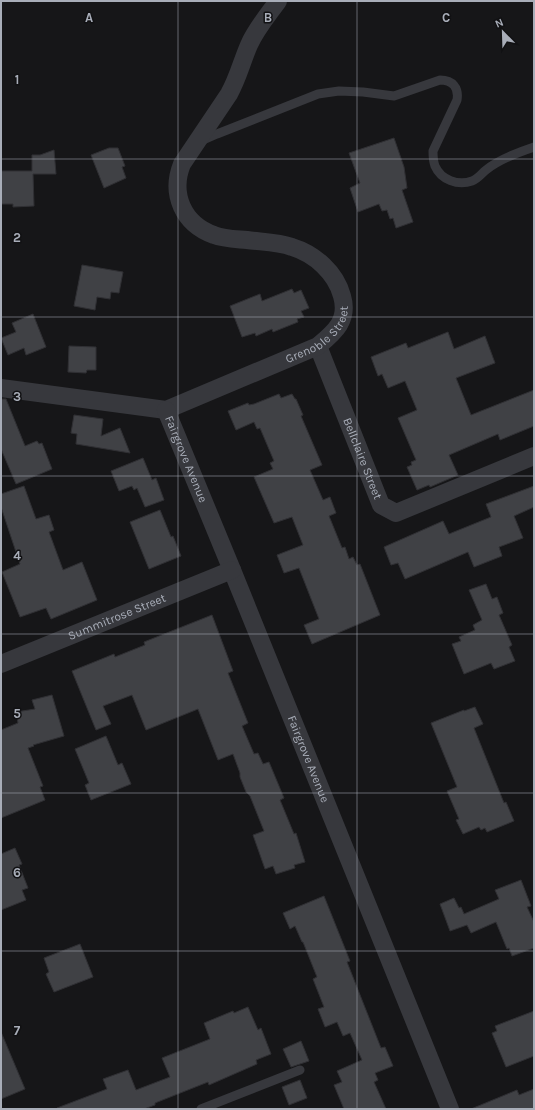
<svg xmlns="http://www.w3.org/2000/svg" width="535" height="1110" viewBox="0 0 535 1110" font-family="Karla,sans-serif">
  <rect width="100%" height="100%" fill="#161618"/>
  <g fill="#404145" stroke="#303034">
    <path d="M394,138L404,167L407,188L402,190L413,222L396,228L393,218L390,219L387,210L382,211L379,204L358,212L350,188L360,183L349,153Z"/>
    <path d="M109,148H118L125,166L122,167L126,178L104,188L91,155Z"/>
    <path d="M54,150L56,174H33L34,206L13,207V204H1V171H32V155H40Z"/>
    <path d="M82,265L123,272L119,293L111,292L110,299L97,297L95,310L74,306Z"/>
    <path d="M292,289L294,293L301,290L309,308L301,311L304,317L297,319L298,322L273,332L272,329L256,336L255,333L242,337L230,306L260,294L262,301Z"/>
    <path d="M33,314L46,347L26,355L24,348L8,355L1,338L16,332L12,323Z"/>
    <path d="M448,332L454,349L485,336L495,363L456,378L471,415L534,390V426L500,440L498,434L449,455L458,475L430,487L429,485L417,490L407,467L412,465L411,462L416,460L398,418L417,410L405,381L388,388L382,374L378,376L371,357L406,343L408,348Z"/>
    <path d="M69,346L96,347V370H87L86,373L68,372Z"/>
    <path d="M279,394L281,398L292,394L295,399H296L303,415L301,416L322,465L310,470L323,500L330,497L336,513L329,516L342,548L345,547L349,559L353,557L357,565L360,564L380,615L312,644L304,625L319,619L299,568L284,573L277,555L303,545L292,517L274,523L254,477L273,469L270,463L274,461L260,428L257,429L254,422L236,430L228,411L248,403L249,405L254,404Z"/>
    <path d="M1,399H6L25,446L37,441L39,444L42,443L52,469L16,484L1,449Z"/>
    <path d="M74,415L103,419L101,436L120,428L130,453L76,444L77,434L71,433Z"/>
    <path d="M143,458L152,480L156,478L164,500L145,507L137,488L134,490L132,486L119,491L111,471Z"/>
    <path d="M24,486L36,519L49,515L54,530L49,532L63,570L82,562L97,600L51,619L46,608L20,617L2,572L20,564L1,507V494Z"/>
    <path d="M534,486V507L514,516L523,538L499,547L502,556L474,567L468,552L405,579L398,563L391,565L384,547L443,521L449,534L491,517L486,504Z"/>
    <path d="M160,510L171,537L173,536L181,556L149,569L130,522Z"/>
    <path d="M486,584L492,599L497,597L503,613L499,615L512,645L509,647L515,661L494,669L491,663L464,674L452,644L461,641L459,637L475,630L473,625L482,620L469,590Z"/>
    <path d="M212,615L233,671L228,673L248,723L242,726L254,754L258,753L263,764L269,762L284,798L280,800L294,834L296,833L305,862L294,865L295,868L276,874L273,866L265,869L253,835L264,831L250,796L246,792L240,777V773L233,754L218,760L198,709L146,730L132,695L103,706L111,724L96,730L72,671L114,654L115,657L145,645L144,642Z"/>
    <path d="M52,695L64,736L33,745L34,746L28,748L43,786L40,787L45,800L1,818V730L18,723L16,712L35,709L32,700Z"/>
    <path d="M475,707L483,724L474,728L504,803L506,802L514,821L487,832L485,828L481,830L479,827L463,834L456,820L459,819L447,791L457,787L431,723L464,710V711Z"/>
    <path d="M106,736L118,765L122,763L131,784L91,800L85,785L89,783L75,749Z"/>
    <path d="M15,848L22,864L19,865L28,888L22,890L26,900L1,910V854Z"/>
    <path d="M521,880L531,906L527,907L534,922V948L512,956L509,948L507,949L496,922L471,933L467,925L450,931L440,904L454,898L459,908L461,907L464,914L499,899L495,890Z"/>
    <path d="M324,896L350,961L347,962L381,1048L385,1047L393,1066L375,1073L378,1080L374,1082L386,1109H344L334,1085L342,1082L337,1071L362,1060L350,1033L343,1036L337,1022L325,1027L318,1009L324,1007L313,979L317,977L303,942H302L295,926L290,929L283,913Z"/>
    <path d="M80,944L93,977L54,992L46,974L49,972L44,958Z"/>
    <path d="M248,1007L258,1030L261,1028L271,1054L256,1060L257,1064L209,1085L208,1082L155,1103V1105L144,1109H58L57,1108L107,1089L103,1079L128,1070L136,1090L170,1077L162,1058L210,1039L204,1023L233,1011L234,1013Z"/>
    <path d="M534,1011V1056L506,1067L492,1033L497,1031L495,1026Z"/>
    <path d="M1,1032L25,1089L1,1099Z"/>
    <path d="M301,1041L309,1061L291,1067L283,1049Z"/>
    <path d="M300,1080L307,1098L289,1105L282,1087Z"/>
    <path d="M534,1089V1109H471L517,1090L519,1095Z"/>
  </g>
  <g fill="none" stroke-linecap="round" stroke-linejoin="round">
    <g stroke="#37383d" stroke-width="9">
      <path d="M201,141L217,134L318,94L339,91L363,92L394,96L440,80C453,80 459,88 457,100L433,151C433,156 433,161 435,166C441,180 458,186 472,181C478,179 481,174 486,170C498,160 519,152 534,147"/>
      <path d="M201,1109L300,1070"/>
    </g>
    <g stroke="#37383d" stroke-width="18">
      <path id="s1" d="M318,346L381,505L396,513L534,456"/>
      <path id="s2" d="M1,388L166,410L318,346C335,332 349,320 342,296C336,273 315,254 292,247C278,242 262,242 247,240C236,239 224,239 214,235C183,224 170,194 182,164L229,94C238,78 242,61 249,45C256,29 268,15 278,1"/>
      <path id="s3" d="M166,410L232,570L450,1109"/>
      <path id="s4" d="M1,664L232,570"/>
    </g>
  </g>
  <path fill="none" stroke="#a8adb8" stroke-width="1" stroke-opacity="0.55" d="M178,1V1109M357,1V1109M1,159H534M1,317H534M1,476H534M1,634H534M1,793H534M1,951H534"/>
  <g text-anchor="middle" dominant-baseline="central" stroke-width="3" stroke-linejoin="round" paint-order="stroke">
    <g font-size="12" fill="#a8adb8" stroke="#111113">
      <text stroke="none"><textPath href="#s2" startOffset="339">Grenoble Street</textPath></text>
      <text stroke="none"><textPath href="#s1" startOffset="121">Bellclaire Street</textPath></text>
      <text stroke="none"><textPath href="#s3" startOffset="53">Fairgrove Avenue</textPath></text>
      <text stroke="none"><textPath href="#s4" startOffset="125">Summitrose Street</textPath></text>
      <text stroke="none"><textPath href="#s3" startOffset="377">Fairgrove Avenue</textPath></text>
    </g>
  </g>
  <g font-size="13" text-anchor="middle" font-weight="bold" fill="#a8adb8" stroke="#111113" stroke-width="3" stroke-linejoin="round" paint-order="stroke">
    <text x="89" y="22">A</text>
    <text x="268" y="22">B</text>
    <text x="446" y="22">C</text>
    <text x="17" y="84">1</text>
    <text x="17" y="242">2</text>
    <text x="17" y="401">3</text>
    <text x="17" y="560">4</text>
    <text x="17" y="718">5</text>
    <text x="17" y="877">6</text>
    <text x="17" y="1035">7</text>
  </g>
  <rect width="535" height="1110" fill="none" stroke="#a8adb8" stroke-width="4"/>
  <g transform="translate(503 32) rotate(337)" stroke="#111113" stroke-width="3" paint-order="stroke">
  <path d="M0-3L7 15L0 10L-7 15Z" fill="#a8adb8"/>
  <text y="-6" font-size="11" font-weight="bold" text-anchor="middle" fill="#a8adb8">N</text>
  </g>
</svg>
